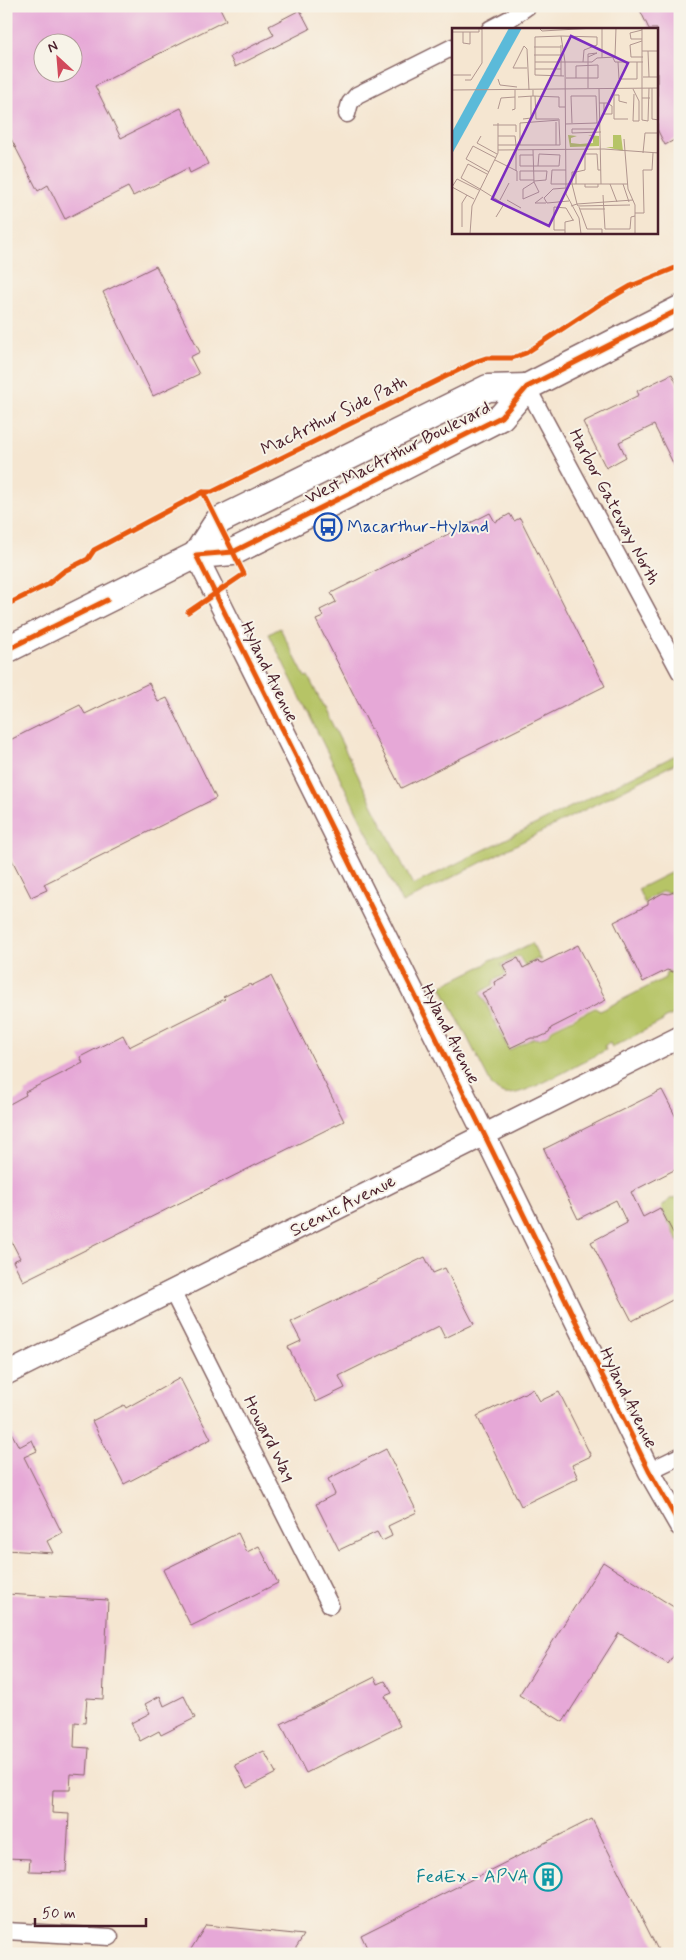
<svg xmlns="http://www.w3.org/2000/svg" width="686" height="1960" viewBox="0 0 686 1960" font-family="Mynerve,sans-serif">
  <rect width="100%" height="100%" fill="#f7f3e8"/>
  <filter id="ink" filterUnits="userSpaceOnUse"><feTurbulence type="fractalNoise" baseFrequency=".02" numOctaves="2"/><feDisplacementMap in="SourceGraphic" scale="10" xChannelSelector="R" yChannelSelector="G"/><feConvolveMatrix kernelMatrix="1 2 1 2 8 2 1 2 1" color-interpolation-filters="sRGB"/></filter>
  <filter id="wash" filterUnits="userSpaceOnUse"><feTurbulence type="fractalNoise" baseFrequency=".0096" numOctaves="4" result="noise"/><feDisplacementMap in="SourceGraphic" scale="20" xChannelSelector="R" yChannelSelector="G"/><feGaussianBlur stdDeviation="1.12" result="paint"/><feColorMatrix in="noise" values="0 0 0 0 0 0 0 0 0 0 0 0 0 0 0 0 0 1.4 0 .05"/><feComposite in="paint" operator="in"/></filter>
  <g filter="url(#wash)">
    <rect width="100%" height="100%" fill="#f5e6d1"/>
    <g fill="#b6c466" stroke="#807248">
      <path d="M280,628L305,677L308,676L413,885L680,753V770L676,763L402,903L269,634Z"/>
      <path d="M680,868V887L668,893L663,891L648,899L645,904L638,889Z"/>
      <path d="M532,943L541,961L537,959L525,966L519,956L501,965L506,974L493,981V985L480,992L509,1050L534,1038L539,1039L550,1034L552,1029L595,1008L600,1011L665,978L666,972L668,971L673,973L680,970V1012L665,1018L663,1021L612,1047L610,1043L604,1046L606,1050C585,1060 529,1094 509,1094C502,1095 497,1091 492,1086L441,986L484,965L490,960L500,959Z"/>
      <path d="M680,1197V1244L661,1208L671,1198Z"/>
    </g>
    <g id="blocks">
      <g fill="#e6a8d7" fill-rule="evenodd">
        <path d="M6,6H219L226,20L95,86L121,138L181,108L208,164L190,173L188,168L133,196L128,187L65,219L48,185L38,191L6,129ZM42,42H72V72H42Z"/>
        <path d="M649,6H680V137L665,145L657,129V29H649L640,10Z"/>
        <path d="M300,10L310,29L235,67L230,57L274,35L269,26Z"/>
        <path d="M156,266L200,352L190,357L199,374L153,396L103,292Z"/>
        <path d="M672,374L680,390V477L654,425L619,442L626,457L606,468L583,422L639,395L637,391Z"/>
        <path d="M490,513L495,522L510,514L514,521L520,518L605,686L401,788L316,620L323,617L320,610L336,602L331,593Z"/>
        <path d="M149,683L158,702L167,698L216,798L44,884L47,890L31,897L6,848V742L80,705L85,714Z"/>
        <path d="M680,889V968L673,972L667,970L643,982L614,922L648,905V901L663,893L669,894Z"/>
        <path d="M578,945L606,1000L551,1028L549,1033L538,1038H531L510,1048L482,993L495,986L494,982L508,975L503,965L518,958L523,968L537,961L542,963Z"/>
        <path d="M271,976L344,1121L23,1281L13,1261L20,1258L6,1231V1106L26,1095L25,1092L83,1063L80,1057L123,1035L129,1047L225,999L223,997L250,984L251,986Z"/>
        <path d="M662,1090L680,1125V1167L631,1192L643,1217L660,1208L680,1246V1296L632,1321L591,1242L627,1223L616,1200L578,1219L544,1149Z"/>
        <path d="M425,1257L433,1273L445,1268L474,1324L445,1338L439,1326L339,1376L345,1388L316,1402L288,1347L301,1341L291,1322Z"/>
        <path d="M180,1378L211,1439L124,1484L92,1421L124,1405L126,1408Z"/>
        <path d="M533,1389L540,1401L559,1392L591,1456L572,1465L578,1478L521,1506L477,1416Z"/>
        <path d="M6,1423L19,1447L32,1440L37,1451L24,1457L62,1533L47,1541L53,1553L6,1550Z"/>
        <path d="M386,1449L417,1512L388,1526L392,1536L382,1541L377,1532L339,1550L316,1504L335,1494L328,1479Z"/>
        <path d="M238,1533L247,1552L259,1546L278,1583L191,1626L163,1570Z"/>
        <path d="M603,1562L680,1611V1646L668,1664L619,1633L563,1722L519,1695Z"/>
        <path d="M6,1594L108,1600L103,1699L87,1698L85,1723L75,1722L74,1747L89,1748L87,1775L71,1774L70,1790H53L52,1813L69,1814L66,1872L29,1871L30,1859L6,1858Z"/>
        <path d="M375,1677L378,1684L385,1681L392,1693L385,1696L400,1726L306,1773L281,1724Z"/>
        <path d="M160,1696L164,1706L184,1696L195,1718L161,1735L159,1731L140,1741L131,1723L150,1713L145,1704Z"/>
        <path d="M264,1751L276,1773L247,1788L235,1765Z"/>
        <path d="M592,1819L660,1954H370L361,1935Z"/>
        <path d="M206,1925L304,1935L292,1954H188Z"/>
      </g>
    </g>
  </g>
  <g filter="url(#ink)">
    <use href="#blocks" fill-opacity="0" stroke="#866565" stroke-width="1"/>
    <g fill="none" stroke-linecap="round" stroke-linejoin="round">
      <g stroke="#866565" stroke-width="19">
        <g id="minor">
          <path d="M490,29L511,18L528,6"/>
          <path d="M347,114L350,103L357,95L453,47"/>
          <path d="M527,387L680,672"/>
          <path d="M172,1291L330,1605"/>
          <path d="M649,1471L680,1456"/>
          <path d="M6,1931L110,1937"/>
        </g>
      </g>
      <g stroke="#866565" stroke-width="24">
        <g id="tertiary">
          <path d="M196,555L484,1134L649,1471L680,1525"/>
          <path d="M6,1374L680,1037"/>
        </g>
      </g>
      <g stroke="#866565" stroke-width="29">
        <g id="primary">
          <path d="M196,555L218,521L488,388L527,387"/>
          <path d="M6,650L196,555L233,552L401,468L501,417L527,387L680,309"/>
        </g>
      </g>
      <use href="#minor" stroke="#fff" stroke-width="16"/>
      <use href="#tertiary" stroke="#fff" stroke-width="21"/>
      <use href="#primary" stroke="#fff" stroke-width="26"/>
      <g stroke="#f7f3e8" stroke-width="8">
        <g id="cycleway">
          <path d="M680,309L527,387L501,417L233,552L196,555L484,1134L649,1471L680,1525"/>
          <path d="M6,605L47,585L64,571L88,559L94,550L203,492H212L477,361L486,358H512L526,353L600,304L631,286L680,266"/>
          <path d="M188,612L244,574L203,492"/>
          <path d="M6,650L107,600"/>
        </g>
      </g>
      <use href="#cycleway" stroke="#e8590c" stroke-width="5"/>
    </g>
  </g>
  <defs>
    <g id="bus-ring" transform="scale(1.4375)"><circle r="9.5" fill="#f7f3e8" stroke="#1a4fb4" stroke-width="1.5"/><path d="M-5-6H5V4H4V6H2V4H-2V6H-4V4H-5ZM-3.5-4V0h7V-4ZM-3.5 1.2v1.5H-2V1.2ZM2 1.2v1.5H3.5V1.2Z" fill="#1a4fb4"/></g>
    <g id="building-ring" transform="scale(1.4375)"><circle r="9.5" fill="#f7f3e8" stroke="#0f9aa8" stroke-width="1.5"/><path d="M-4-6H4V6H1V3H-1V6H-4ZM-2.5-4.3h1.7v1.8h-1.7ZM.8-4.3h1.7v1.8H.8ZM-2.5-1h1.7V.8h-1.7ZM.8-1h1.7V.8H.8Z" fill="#0f9aa8"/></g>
  </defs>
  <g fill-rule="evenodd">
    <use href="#bus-ring" x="328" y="527"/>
    <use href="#building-ring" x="548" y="1877"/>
  </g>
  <g text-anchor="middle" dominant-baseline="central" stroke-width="4" stroke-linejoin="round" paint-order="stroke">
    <g font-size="18" fill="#4a1f2b" stroke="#f7f3e8">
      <text transform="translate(334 416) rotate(-26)">MacArthur Side Path</text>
      <text transform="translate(398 453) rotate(-27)">West MacArthur Boulevard</text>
      <text transform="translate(614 507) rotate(62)">Harbor Gateway North</text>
      <text transform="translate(269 672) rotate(64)">Hyland Avenue</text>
      <text transform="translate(450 1034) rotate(63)">Hyland Avenue</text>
      <text transform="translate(343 1206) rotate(-27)">Scenic Avenue</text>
      <text transform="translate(628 1398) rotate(64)">Hyland Avenue</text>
      <text transform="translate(269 1439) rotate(63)">Howard Way</text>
    </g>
    <g font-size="18" fill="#164399" stroke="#f7f3e8" text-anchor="start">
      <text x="347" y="527">Macarthur-Hyland</text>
    </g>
    <g font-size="18" fill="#0d838f" stroke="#f7f3e8" text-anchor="end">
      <text x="529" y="1877">FedEx - APVA</text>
    </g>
  </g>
  <g transform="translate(452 28)">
    <rect width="206" height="206" fill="#f5e6d1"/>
    <path d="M116,107L125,108L119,110V115L128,116L141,115V109L136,107L147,108V118L118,119ZM161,107H169L171,123L154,119H161Z" fill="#b6c466"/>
    <path d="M57,0H70L0,126V104Z" fill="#5bbad9"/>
    <path fill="none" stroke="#b1968f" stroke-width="1" d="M87,0L90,3L143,0M190,0V70H198M0,1H30V35L19,52H13M150,1V30M190,2L178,5L179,11H190M0,4H27V1M11,4V15L18,16V4M109,8L145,9V17L132,22L131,34M190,13L178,17L179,29H191M109,17V48M82,19H109M190,23H207M196,23L197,49M82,27H109M136,29L145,25L136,26V60M161,30L163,34H191M83,34H140L145,30L163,29L164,0M113,34L114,166L127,190L129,206M166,34L167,51H185V34M75,40H61L72,18L75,21L77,62M83,41H109M0,47H19M112,48L83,47V9L109,8L113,34M191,49H207M114,50H146V37L124,38V50M46,51L48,57L65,59M200,60V91L207,92M147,61L149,156M162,61V91H176M181,61L187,73V93H181L182,66M0,62L207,60M81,62V68L107,69V79H113M162,67H167V73L175,75M83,68L84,91H107M66,69L81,68M190,70V92L196,93L197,60M147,75H155L160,78V86H152V75M46,81L49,70L63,69V62M60,82L63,81V69M71,91L79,90V68M104,94V117H108L107,93M120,95L119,68H144L145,95M113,96L145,95M41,97H64V104M120,101V105L149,104M120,101H143L144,105M29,108L25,115L45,126M46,108H63L64,117M172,111L176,161L183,177V206M46,117H64V143M64,117H68V95L108,92M68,117H104M46,122L152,121L207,125M81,122L82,154M191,125L193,105H207M81,127H68V138H107L108,127L87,126L86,138M43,132L65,143V153M114,142H100L99,156H176M37,144L14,131L21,118L44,130M124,144H120V156L125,176L181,172M82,152H68V143H95L94,152L82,153M82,154L87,164L71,171V161ZM124,156V144L133,142V126H145L146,142H149M133,156V159H146V156M158,156L165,174M171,156L177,174M0,159L5,151L27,162M0,159L22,171M114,160L101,161L92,170L95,175L117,173M28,161L9,150L16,136L35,146M28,161L52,176L44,189M151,167L153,201M91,169L83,175H94M48,172L57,155M55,172L69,180M119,178L125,176L126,178L178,177M127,179L135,201H150V206M128,181H153M183,185H192L191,142H200L201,125M10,199V175L15,167M153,201H178L179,189L183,188M113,202H102V179L114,180L121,192M18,206L20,178L46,125V95M113,206V194L122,192"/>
    <path fill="#7b2cbf" fill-opacity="0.15" stroke="#7b2cbf" stroke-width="2.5" d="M119,8L176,35L97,198L40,171Z"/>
    <rect width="206" height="206" fill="none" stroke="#4a1f2b" stroke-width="2.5"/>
  </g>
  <rect width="686" height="1960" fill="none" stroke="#f7f3e8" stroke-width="25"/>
  <g transform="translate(58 58) rotate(334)"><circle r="24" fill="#f7f3e8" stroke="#b29e9c"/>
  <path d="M0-4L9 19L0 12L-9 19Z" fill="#d1495b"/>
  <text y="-8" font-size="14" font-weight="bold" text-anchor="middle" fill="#4a1f2b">N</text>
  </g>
  <path d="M35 1918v8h111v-8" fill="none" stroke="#4a1f2b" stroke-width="2.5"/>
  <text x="42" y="1918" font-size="15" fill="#4a1f2b" stroke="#f7f3e8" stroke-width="4" paint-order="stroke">50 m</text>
</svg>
